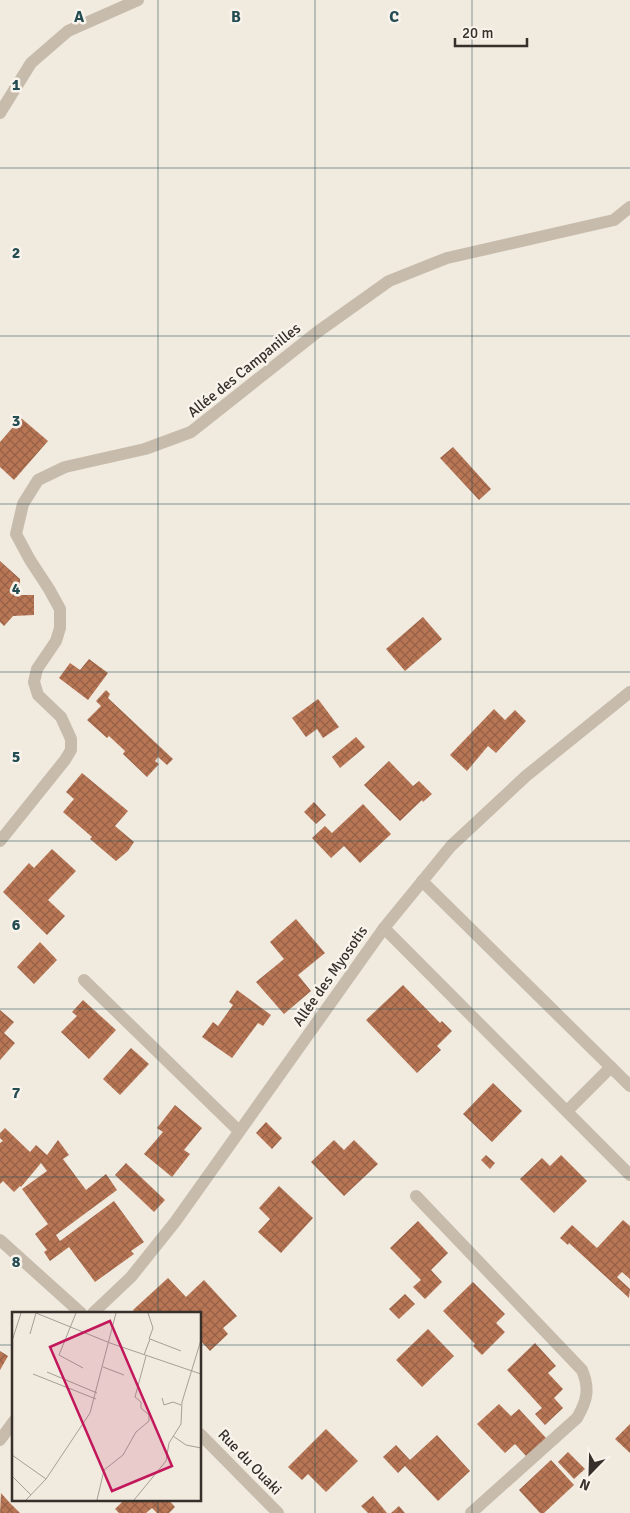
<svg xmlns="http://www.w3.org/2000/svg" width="630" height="1513" viewBox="0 0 630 1513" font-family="Signika,sans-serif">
  <defs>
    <pattern id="building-cross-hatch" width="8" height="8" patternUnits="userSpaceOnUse" patternTransform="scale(1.25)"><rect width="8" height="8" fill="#b87655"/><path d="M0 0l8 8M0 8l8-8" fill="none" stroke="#966147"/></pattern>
  </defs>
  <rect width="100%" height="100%" fill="#f0eadf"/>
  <g fill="url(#building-cross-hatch)">
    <path d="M21,418L48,441L14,480L0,467V442Z"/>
    <path d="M453,447L491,489L479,500L440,458Z"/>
    <path d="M0,561L20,579V595H34V615L13,616L4,626L0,622Z"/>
    <path d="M423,617L442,639L405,671L386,649Z"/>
    <path d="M89,659L108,673L88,700L59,678L70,663L80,670Z"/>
    <path d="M106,690L110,694L108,698L173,759L167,765L158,757L155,761L159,764L147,777L123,754L125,751L109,736L107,738L87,720L101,706L96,701Z"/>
    <path d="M318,699L339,727L323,738L317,729L306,737L292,718Z"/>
    <path d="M494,709L505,720L515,710L526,721L496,753L488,746L467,771L450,755Z"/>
    <path d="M356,737L365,747L340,768L332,757Z"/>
    <path d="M389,761L413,786L419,781L432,794L423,802L422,800L400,821L364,785Z"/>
    <path d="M82,773L128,811L115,826L134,842L128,851L116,861L90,839L92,837L63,812L74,799L66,792Z"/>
    <path d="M314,802L326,815L316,824L304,812Z"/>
    <path d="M363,804L391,834L360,863L344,846L331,858L312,838L325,826L332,833Z"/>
    <path d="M52,849L76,871L48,900L65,916L47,935L3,892L29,863L34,868Z"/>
    <path d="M296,919L325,953L298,975L311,991L284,1014L256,982L284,959L270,942Z"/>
    <path d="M40,942L57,960L34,984L17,967Z"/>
    <path d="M403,985L440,1023L442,1021L452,1031L437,1046L441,1050L417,1073L366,1020Z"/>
    <path d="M237,990L271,1015L263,1026L258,1023L232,1058L202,1037L213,1022L218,1026L233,1005L229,1002Z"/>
    <path d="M83,1000L116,1030L89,1059L61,1032L77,1016L72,1012Z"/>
    <path d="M0,1010L14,1022L4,1033L15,1043L0,1060Z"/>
    <path d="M131,1048L149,1064L120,1095L103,1079Z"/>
    <path d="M493,1083L522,1111L492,1142L463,1114Z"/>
    <path d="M175,1105L202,1128L184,1150L190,1154L172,1177L144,1154L163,1132L157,1128Z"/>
    <path d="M266,1122L282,1138L272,1149L256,1133Z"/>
    <path d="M5,1128L30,1152L36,1145L47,1155L58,1140L69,1155L63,1159L86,1190L106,1174L117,1190L56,1235L60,1241L114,1201L144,1242L131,1251L134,1254L95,1282L69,1247L50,1261L44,1252L47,1250L35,1234L48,1224L22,1189L47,1171L41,1163L21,1187L20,1186L14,1192L3,1181L0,1184V1143L3,1141L0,1138V1133Z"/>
    <path d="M334,1140L344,1150L354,1140L378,1164L344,1196L311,1162Z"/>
    <path d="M486,1155L495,1163L490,1169L481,1160Z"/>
    <path d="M561,1155L587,1181L554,1213L520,1179L542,1158L550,1166Z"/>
    <path d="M126,1163L165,1200L154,1212L115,1175Z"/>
    <path d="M279,1186L313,1218L281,1253L258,1232L270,1219L259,1208Z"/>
    <path d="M623,1220L630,1226V1279L622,1272L617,1277L630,1289L629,1298L569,1243L568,1245L560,1238L572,1225L597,1248Z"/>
    <path d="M418,1221L448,1253L431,1270L442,1282L425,1299L413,1287L421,1280L390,1248Z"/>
    <path d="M168,1278L186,1297L204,1280L237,1316L223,1328L228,1334L210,1351L200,1340V1313H135L133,1310Z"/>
    <path d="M473,1282L505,1314L496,1323L505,1332L482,1355L473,1346L475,1344L443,1311Z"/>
    <path d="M405,1294L415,1304L399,1319L389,1309Z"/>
    <path d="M428,1329L454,1356L422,1387L396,1360Z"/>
    <path d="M535,1343L556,1366L548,1373L563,1389L554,1398L563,1408L545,1425L535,1414L542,1408L507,1370Z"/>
    <path d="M0,1351L8,1356L0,1370Z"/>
    <path d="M499,1404L511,1416L519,1409L546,1438L527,1457L515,1444L505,1453L477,1424Z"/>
    <path d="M630,1424V1453L615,1439Z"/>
    <path d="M326,1429L358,1461L326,1492L308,1474L302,1480L288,1467Z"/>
    <path d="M437,1435L470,1471L438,1501L405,1466L398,1473L383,1457L396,1445L410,1460Z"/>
    <path d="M568,1452L585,1469L574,1479L558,1462Z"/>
    <path d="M551,1460L574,1485L544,1513H540L519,1490Z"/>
    <path d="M1,1493L9,1502L20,1513H0Z"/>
    <path d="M373,1496L387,1513H368L361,1506Z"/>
    <path d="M125,1499H168L175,1507L169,1513H157L152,1508L146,1513H119L115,1509Z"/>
    <path d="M399,1506L405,1513H391Z"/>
  </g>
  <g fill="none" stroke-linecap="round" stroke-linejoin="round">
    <g stroke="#c7bbac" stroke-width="12">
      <path d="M0,113L31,63L68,31L138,0"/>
      <path d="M0,841L65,760L71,750V739L61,717L38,695L34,682L37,669L56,641L60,628V609L49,589L30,560L16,534L23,504L38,480L65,467L145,449L191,432L316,333L389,281L447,258L614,220L630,207"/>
      <path d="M422,881L630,1086"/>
      <path d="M384,928L630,1175"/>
      <path d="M84,980L239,1131"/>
      <path d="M567,1111L611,1067"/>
      <path d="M416,1196L582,1370C590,1389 587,1401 577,1418L471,1513"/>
      <path d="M0,1240L81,1313"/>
      <path d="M93,1313L131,1277L175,1222L384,928L451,846L526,776L630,692"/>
      <path d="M200,1434L278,1513"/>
      <path d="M0,1440L14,1421"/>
    </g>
  </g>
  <path fill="none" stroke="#244c53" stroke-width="1" stroke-opacity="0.55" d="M158,0V1313M315,0V1513M472,0V1513M0,168H630M0,336H630M0,504H630M0,672H630M0,841H630M0,1009H630M0,1177H630M0,1345H14M200,1345H630M158,1499V1513"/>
  <g text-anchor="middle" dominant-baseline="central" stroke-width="5" stroke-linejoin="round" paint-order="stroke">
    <g font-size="15" fill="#362f2a" stroke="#f8f3eb">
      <text transform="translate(244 370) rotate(-39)">Allée des Campanilles</text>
      <text transform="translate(330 976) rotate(-55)">Allée des Myosotis</text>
      <text transform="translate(250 1462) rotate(46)">Rue du Ouaki</text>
    </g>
  </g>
  <g transform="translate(12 1312)">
    <rect width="189" height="189" fill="#f0eadf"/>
    <path fill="none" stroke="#a69f97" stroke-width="1" d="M24,1L98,31L189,62M64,1L47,43L71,56M136,1L141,16L137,27M18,22L24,1M0,29L9,1M132,43L138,27L169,39M91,55L112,63M35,60L85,81M21,62L84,87M150,86L152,93L161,90L169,93M161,124L174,133L189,136M0,143L34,167M0,164L19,183M14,188L34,167L78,101L104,1M85,188L92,158L111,143L124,120L137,109V103L129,96V90L123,85L134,44M122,188L154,149L157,131L169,112L170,90L189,28"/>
    <path fill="#c2185b" fill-opacity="0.15" stroke="#c2185b" stroke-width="2.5" d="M98,9L160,154L100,179L38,35Z"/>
    <rect width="189" height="189" fill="none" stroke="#362f2a" stroke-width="2.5"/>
  </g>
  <g font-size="16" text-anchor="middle" font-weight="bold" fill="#244c53" stroke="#f8f3eb" stroke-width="5" stroke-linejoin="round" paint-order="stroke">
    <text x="79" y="22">A</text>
    <text x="236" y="22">B</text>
    <text x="394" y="22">C</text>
    <text x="16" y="90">1</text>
    <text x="16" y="258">2</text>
    <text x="16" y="426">3</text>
    <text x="16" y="594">4</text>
    <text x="16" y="762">5</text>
    <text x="16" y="930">6</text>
    <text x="16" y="1098">7</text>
    <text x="16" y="1267">8</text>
  </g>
  <g transform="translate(590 1473) rotate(203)" stroke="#f8f3eb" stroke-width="4" paint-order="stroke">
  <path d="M0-4L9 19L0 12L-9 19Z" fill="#362f2a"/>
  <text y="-8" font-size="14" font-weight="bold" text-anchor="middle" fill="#362f2a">N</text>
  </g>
  <path d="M455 38v8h72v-8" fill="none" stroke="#362f2a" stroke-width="2.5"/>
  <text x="462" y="38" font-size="15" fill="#362f2a" stroke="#f8f3eb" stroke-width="4" paint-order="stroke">20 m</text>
</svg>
